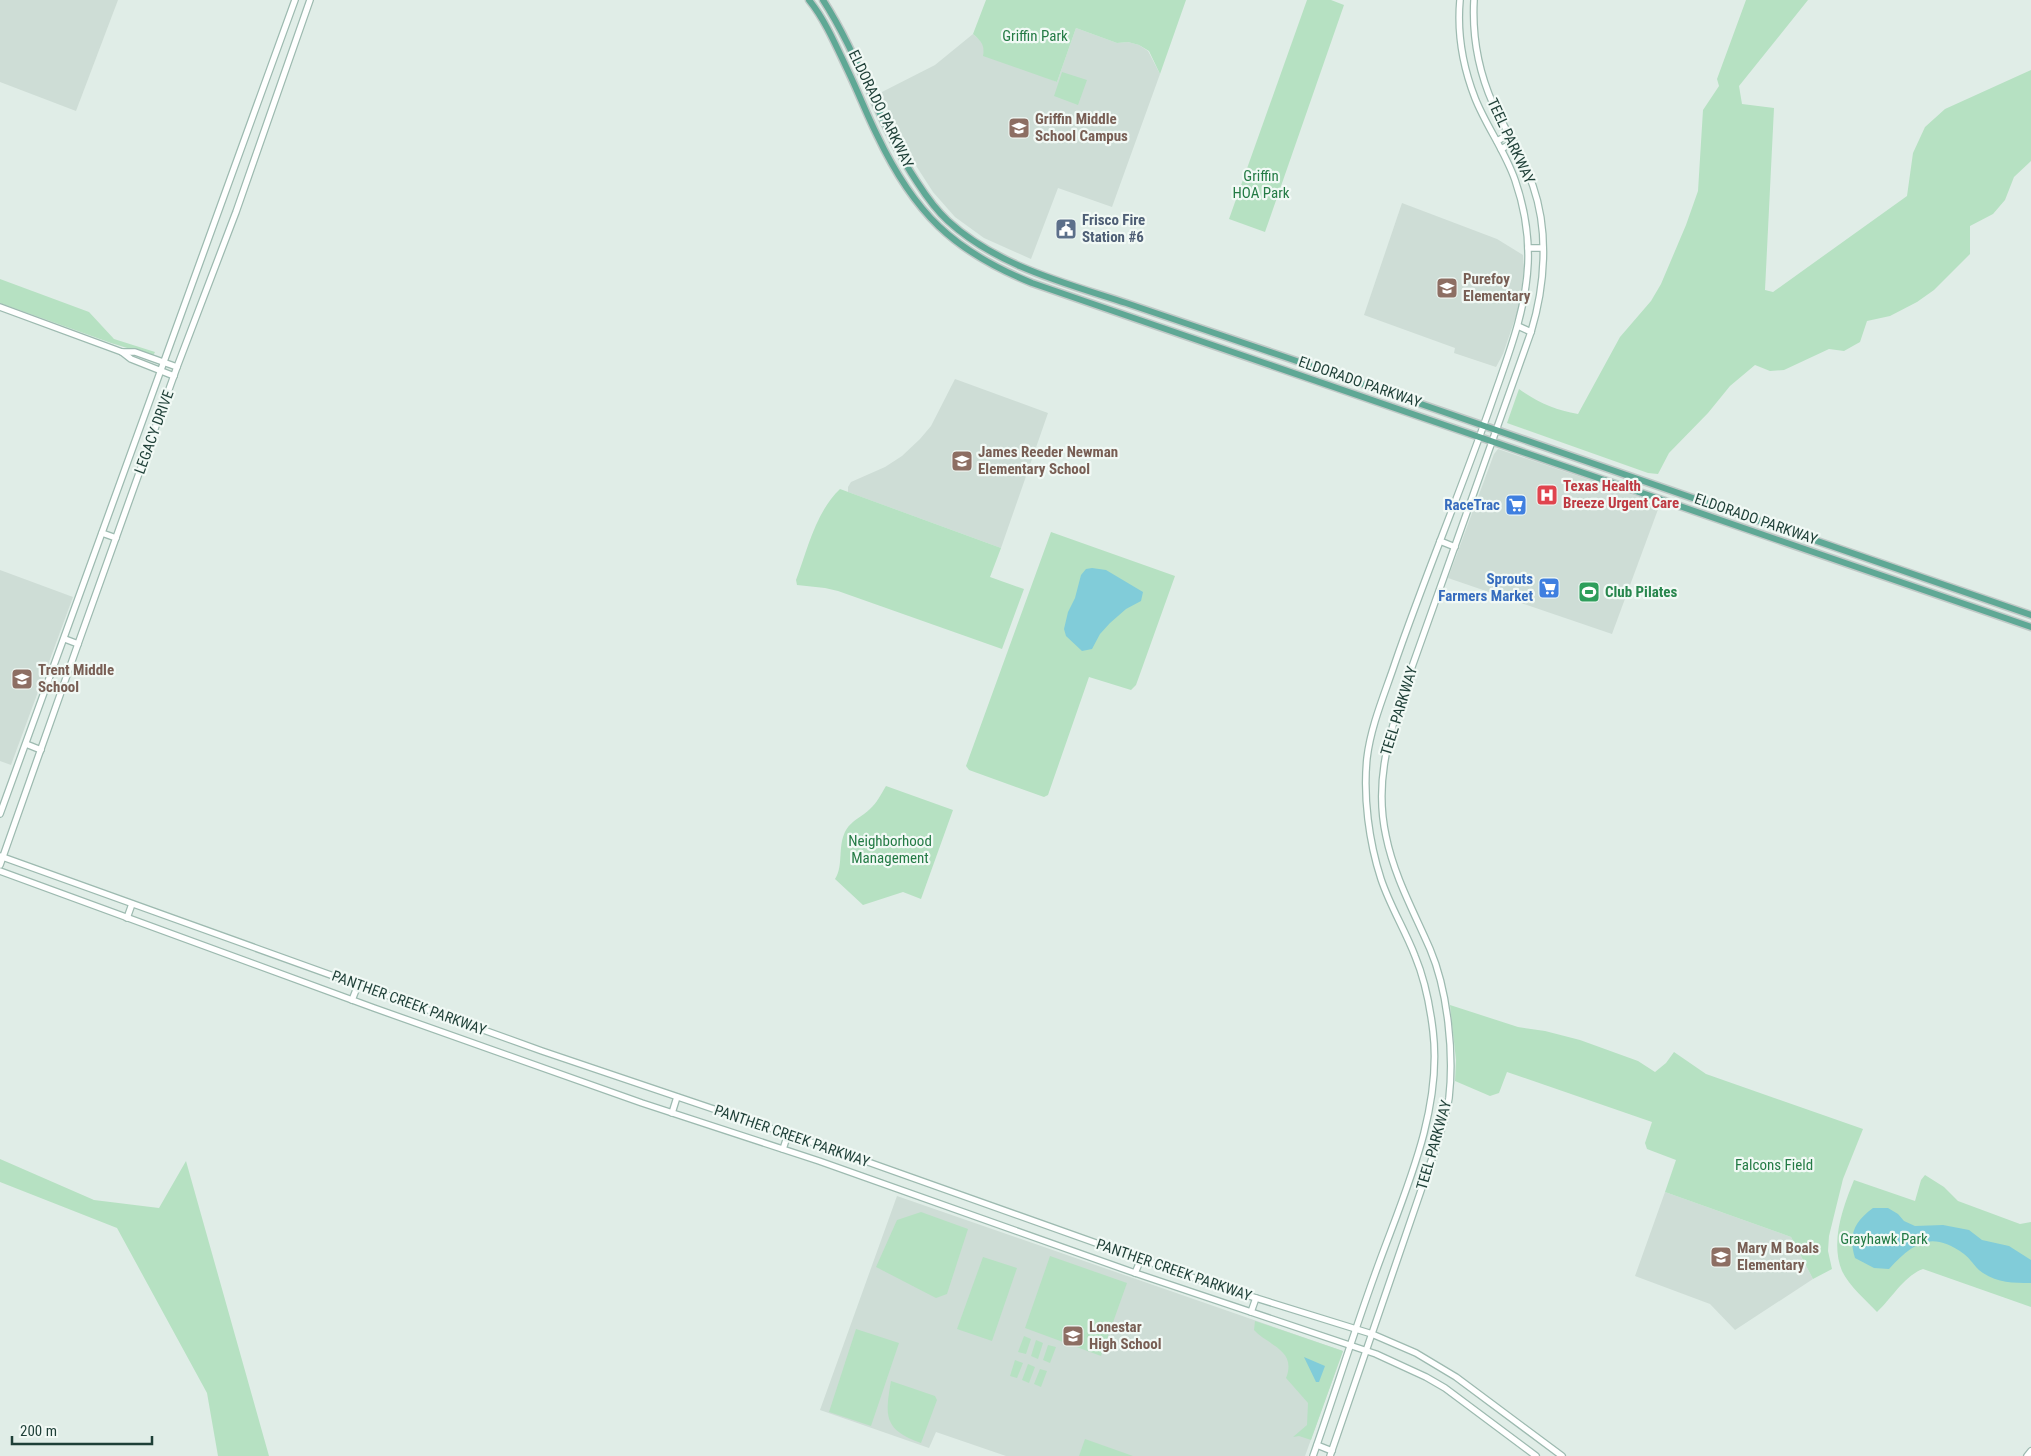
<svg xmlns="http://www.w3.org/2000/svg" width="2031" height="1456" viewBox="0 0 2031 1456" font-family="'Roboto Condensed',sans-serif">
  <rect width="100%" height="100%" fill="#e0ede7"/>
  <g fill="#ceddd6">
    <path d="M0,0H118L76,111L0,82Z"/>
    <path d="M1076,28L1117,43L1128,42L1139,45L1148,51L1160,74L1112,207L1058,188L1031,259L984,238L955,217L933,192L913,161L880,93L935,65L973,34L982,42L984,49L1057,82Z"/>
    <path d="M1402,203L1497,239L1523,255L1524,269L1519,307L1503,354L1496,367L1454,353L1455,348L1364,315Z"/>
    <path d="M955,379L1048,413L1001,548L848,492V487L851,482L885,467L902,456L920,439L931,426Z"/>
    <path d="M1498,449L1660,504L1612,634L1448,578L1494,454Z"/>
    <path d="M0,570L73,597L11,765L0,761Z"/>
    <path d="M1665,1192L1791,1237L1813,1279L1735,1330L1710,1304L1635,1276Z"/>
    <path d="M897,1196L1343,1351L1305,1456H1006L936,1432L929,1448L820,1410Z"/>
  </g>
  <g fill="#b6e1c2">
    <path d="M986,0H1186L1160,74L1149,51L1139,45L1128,42L1117,43L1076,28L1057,82L983,56C985,45 981,41 973,34Z"/>
    <path d="M1307,0H1331L1344,5L1265,232L1229,219Z"/>
    <path d="M1746,0H1808L1739,86L1742,104L1774,108L1765,290L1773,292L1907,196L1913,153L1925,127L1945,109L2031,70V161L2014,177L2005,200L1993,214L1970,226V254L1934,290L1917,302L1890,316L1867,321L1860,342L1844,351L1829,349L1784,370L1770,371L1755,365L1730,386L1708,413L1669,453L1658,474L1648,473L1507,423L1519,389C1538,403 1556,410 1578,414L1620,337L1651,301L1661,284L1686,225L1698,191L1703,110L1719,86L1717,79Z"/>
    <path d="M1062,72L1087,80L1078,105L1054,96Z"/>
    <path d="M0,279L89,312L114,339L155,352L153,356L111,343L0,303Z"/>
    <path d="M840,489L1001,548L990,577L1024,589L1002,649L838,591L825,588L797,585L796,580C808,549 815,513 840,489Z"/>
    <path d="M1051,532L1175,576L1136,685L1131,690L1089,677L1048,795L1044,797L969,770L966,766Z"/>
    <path d="M886,786L953,810L921,899L903,892L863,905L835,879C844,866 837,846 846,830C852,820 862,817 870,809C877,803 881,794 886,786Z"/>
    <path d="M1450,1005L1518,1027L1545,1031L1580,1040L1638,1061L1655,1072L1666,1063L1674,1052L1706,1074L1863,1129L1843,1179L1829,1236L1828,1251L1832,1269L1813,1279L1791,1237L1665,1192L1676,1160L1647,1149L1645,1143L1652,1122L1507,1072L1499,1093L1490,1096L1455,1081L1456,1060Z"/>
    <path d="M0,1159L94,1200L159,1208L186,1161L269,1456H218L207,1393L117,1228L0,1182Z"/>
    <path d="M1925,1175L1944,1187L1958,1201L2020,1224L2031,1222V1307L1923,1269C1905,1275 1891,1299 1877,1312C1866,1300 1849,1286 1842,1271C1830,1242 1843,1207 1854,1180L1915,1201L1921,1180Z"/>
    <path d="M921,1212L968,1229L947,1294L936,1298L876,1267L897,1220Z"/>
    <path d="M1050,1256L1127,1283L1101,1356L1025,1328Z"/>
    <path d="M983,1257L1017,1268L992,1341L957,1329Z"/>
    <path d="M1255,1321L1343,1351L1311,1440L1299,1436L1293,1437L1307,1425L1308,1403L1286,1378C1297,1350 1269,1346 1254,1330Z"/>
    <path d="M856,1329L899,1343L871,1426L829,1412Z"/>
    <path d="M1024,1336L1031,1339L1026,1354L1018,1352Z"/>
    <path d="M1036,1340L1043,1343L1038,1359L1031,1356Z"/>
    <path d="M1048,1345L1056,1347L1050,1363L1043,1360Z"/>
    <path d="M1015,1360L1023,1363L1017,1378L1010,1376Z"/>
    <path d="M1028,1364L1035,1367L1029,1383L1022,1380Z"/>
    <path d="M1040,1369L1047,1371L1041,1387L1034,1384Z"/>
    <path d="M891,1381L935,1396L937,1400L921,1443C883,1430 885,1415 891,1381Z"/>
    <path d="M1085,1439L1133,1456H1079Z"/>
  </g>
  <g fill="#81ccd9">
    <path d="M1092,568L1106,570L1143,592L1141,601L1126,609L1110,623L1100,634L1092,649L1082,651L1066,636L1064,629L1068,612L1075,598L1081,575L1086,569Z"/>
    <path d="M1873,1208H1888L1898,1214L1904,1221L1915,1226L1943,1225L1969,1230L1982,1240L2009,1246L2031,1260V1283C2013,1283 1998,1283 1983,1273C1975,1268 1971,1259 1964,1254C1931,1230 1913,1243 1889,1269L1874,1268L1855,1258C1848,1235 1854,1222 1873,1208Z"/>
    <path d="M1304,1357L1325,1366L1319,1382H1316Z"/>
  </g>
  <g fill="none" stroke-linecap="round" stroke-linejoin="round">
    <g stroke="#9dbab0" stroke-width="8">
      <g id="secondary">
        <path d="M1497,141L1510,134"/>
        <path d="M1501,149L1514,142"/>
        <path d="M1528,248H1543"/>
        <path d="M0,307L122,352L131,359L174,376"/>
        <path d="M1518,326L1531,332"/>
        <path d="M122,352H135L177,367"/>
        <path d="M102,533L116,538"/>
        <path d="M1440,541L1455,547"/>
        <path d="M65,639L78,644"/>
        <path d="M26,744L41,750"/>
        <path d="M0,814L295,0"/>
        <path d="M0,856L542,1051L823,1146L1214,1285L1372,1334L1416,1353L1456,1377L1562,1456"/>
        <path d="M0,865L78,644L177,367L236,212L310,0"/>
        <path d="M0,871L374,1008L642,1103L819,1161L1135,1273L1376,1354L1426,1377L1445,1388L1536,1456"/>
        <path d="M127,918L132,904"/>
        <path d="M352,1000L358,985"/>
        <path d="M672,1113L677,1097"/>
        <path d="M783,1149L788,1134"/>
        <path d="M1135,1273L1141,1259"/>
        <path d="M1251,1312L1256,1298"/>
        <path d="M1317,1445L1332,1451"/>
        <path d="M1313,1456C1334,1396 1353,1335 1375,1274C1402,1198 1443,1113 1433,1031C1430,1006 1425,980 1415,956C1405,930 1390,906 1381,879C1369,842 1363,797 1367,758C1371,725 1385,693 1395,663C1426,573 1463,486 1494,396C1509,353 1526,310 1528,263C1529,236 1524,206 1515,180C1505,151 1486,126 1475,98C1463,67 1457,33 1460,0"/>
        <path d="M1330,1456L1440,1135C1443,1123 1447,1111 1449,1098C1454,1054 1448,991 1430,949C1414,912 1394,876 1386,836C1375,786 1387,742 1402,695L1531,332C1545,286 1549,232 1533,186C1523,157 1506,131 1493,104C1478,70 1472,37 1474,0"/>
        <path d="M2027,1456L2031,1451"/>
      </g>
    </g>
    <g stroke="#c0c9c7" stroke-width="9">
      <g id="primary">
        <path d="M809,0C826,21 837,48 849,73C859,94 867,115 877,135C914,213 953,251 1032,283L2031,627"/>
        <path d="M823,0C860,57 879,125 917,182C926,196 936,210 948,221C997,266 1065,283 1126,303C1180,321 1234,340 1288,358C1536,442 1783,529 2031,615"/>
      </g>
    </g>
    <use href="#secondary" stroke="#fff" stroke-width="5.5"/>
    <use href="#primary" stroke="#5fa895" stroke-width="6"/>
  </g>
  <defs>
    <g id="school-square" transform="scale(1.125)"><rect x="-9" y="-9" width="18" height="18" rx="4" fill="#8d6e63" stroke="#f1f9f5"/><path d="M0-5L7-2L0 1L-7-2ZM-4 1L0 2.5L4 1V4Q0 6-4 4Z" fill="#fff"/></g>
    <g id="civic-square" transform="scale(1.125)"><rect x="-9" y="-9" width="18" height="18" rx="4" fill="#5c6f8a" stroke="#f1f9f5"/><path d="M-.6-6.5H3V-4.5H.6V-3L4-1V1h2V6H-6V1h2V-1L-.6-3ZM-1.2 2.5V6h2.4V2.5Z" fill="#fff"/></g>
    <g id="hospital-square" transform="scale(1.125)"><rect x="-9" y="-9" width="18" height="18" rx="4" fill="#e0444e" stroke="#f1f9f5"/><path d="M-5-5h3v3.5h4V-5h3V5h-3V1.5h-4V5h-3Z" fill="#fff"/></g>
    <g id="supermarket-square" transform="scale(1.125)"><rect x="-9" y="-9" width="18" height="18" rx="4" fill="#3f7fe0" stroke="#f1f9f5"/><path d="M-6-5.5h2.5l.6 2H6L4.5 2H-2.5L-4.4-4H-6ZM-1.5 3.2a1.3 1.3 0 1 0 .1 0ZM3 3.2a1.3 1.3 0 1 0 .1 0Z" fill="#fff"/></g>
    <g id="stadium-square" transform="scale(1.125)"><rect x="-9" y="-9" width="18" height="18" rx="4" fill="#2e9e5b" stroke="#f1f9f5"/><path d="M0-5a6.5 5 0 1 0 0 10a6.5 5 0 1 0 0-10ZM-3.5-1.8h7v3.6h-7Z" fill="#fff"/></g>
  </defs>
  <g fill-rule="evenodd">
    <use href="#school-square" x="1019" y="128"/>
    <use href="#civic-square" x="1066" y="229"/>
    <use href="#school-square" x="1447" y="288"/>
    <use href="#school-square" x="962" y="461"/>
    <use href="#hospital-square" x="1547" y="495"/>
    <use href="#supermarket-square" x="1516" y="505"/>
    <use href="#supermarket-square" x="1549" y="588"/>
    <use href="#stadium-square" x="1589" y="592"/>
    <use href="#school-square" x="22" y="679"/>
    <use href="#school-square" x="1721" y="1257"/>
    <use href="#school-square" x="1073" y="1336"/>
  </g>
  <g text-anchor="middle" dominant-baseline="central" stroke-width="4.5" stroke-linejoin="round" paint-order="stroke">
    <g font-size="15" fill="#247b45" stroke="#f1f9f5">
      <text x="1035" y="36">Griffin Park</text>
      <text x="1261" y="176">Griffin<tspan x="1261" dy="17">HOA Park</tspan></text>
      <text x="890" y="841">Neighborhood<tspan x="890" dy="17">Management</tspan></text>
      <text x="1774" y="1165">Falcons Field</text>
      <text x="1884" y="1239">Grayhawk Park</text>
    </g>
    <g font-size="15" fill="#1e3f37" stroke="#f1f9f5">
      <text transform="translate(881 109) rotate(64)">ELDORADO PARKWAY</text>
      <text transform="translate(1511 141) rotate(65)">TEEL PARKWAY</text>
      <text transform="translate(1360 382) rotate(19)">ELDORADO PARKWAY</text>
      <text transform="translate(154 432) rotate(-70)">LEGACY DRIVE</text>
      <text transform="translate(1756 519) rotate(19)">ELDORADO PARKWAY</text>
      <text transform="translate(1399 711) rotate(-73)">TEEL PARKWAY</text>
      <text transform="translate(409 1003) rotate(20)">PANTHER CREEK PARKWAY</text>
      <text transform="translate(792 1136) rotate(19)">PANTHER CREEK PARKWAY</text>
      <text transform="translate(1434 1145) rotate(-74)">TEEL PARKWAY</text>
      <text transform="translate(1174 1270) rotate(19)">PANTHER CREEK PARKWAY</text>
    </g>
    <g font-size="15" font-weight="bold" fill="#785e54" stroke="#f1f9f5" text-anchor="start">
      <text x="1035" y="119">Griffin Middle<tspan x="1035" dy="17">School Campus</tspan></text>
      <text x="1463" y="279">Purefoy<tspan x="1463" dy="17">Elementary</tspan></text>
      <text x="978" y="452">James Reeder Newman<tspan x="978" dy="17">Elementary School</tspan></text>
      <text x="38" y="670">Trent Middle<tspan x="38" dy="17">School</tspan></text>
      <text x="1737" y="1248">Mary M Boals<tspan x="1737" dy="17">Elementary</tspan></text>
      <text x="1089" y="1327">Lonestar<tspan x="1089" dy="17">High School</tspan></text>
    </g>
    <g font-size="15" font-weight="bold" fill="#4e5e75" stroke="#f1f9f5" text-anchor="start">
      <text x="1082" y="220">Frisco Fire<tspan x="1082" dy="17">Station #6</tspan></text>
    </g>
    <g font-size="15" font-weight="bold" fill="#be3a42" stroke="#f1f9f5" text-anchor="start">
      <text x="1563" y="486">Texas Health<tspan x="1563" dy="17">Breeze Urgent Care</tspan></text>
    </g>
    <g font-size="15" font-weight="bold" fill="#366cbe" stroke="#f1f9f5" text-anchor="end">
      <text x="1500" y="505">RaceTrac</text>
      <text x="1533" y="579">Sprouts<tspan x="1533" dy="17">Farmers Market</tspan></text>
    </g>
    <g font-size="15" font-weight="bold" fill="#27864d" stroke="#f1f9f5" text-anchor="start">
      <text x="1605" y="592">Club Pilates</text>
    </g>
  </g>
  <path d="M12 1436v8h140v-8" fill="none" stroke="#1e3f37" stroke-width="2.5"/>
  <text x="20" y="1436" font-size="15" fill="#1e3f37" stroke="#f1f9f5" stroke-width="4" paint-order="stroke">200 m</text>
</svg>
